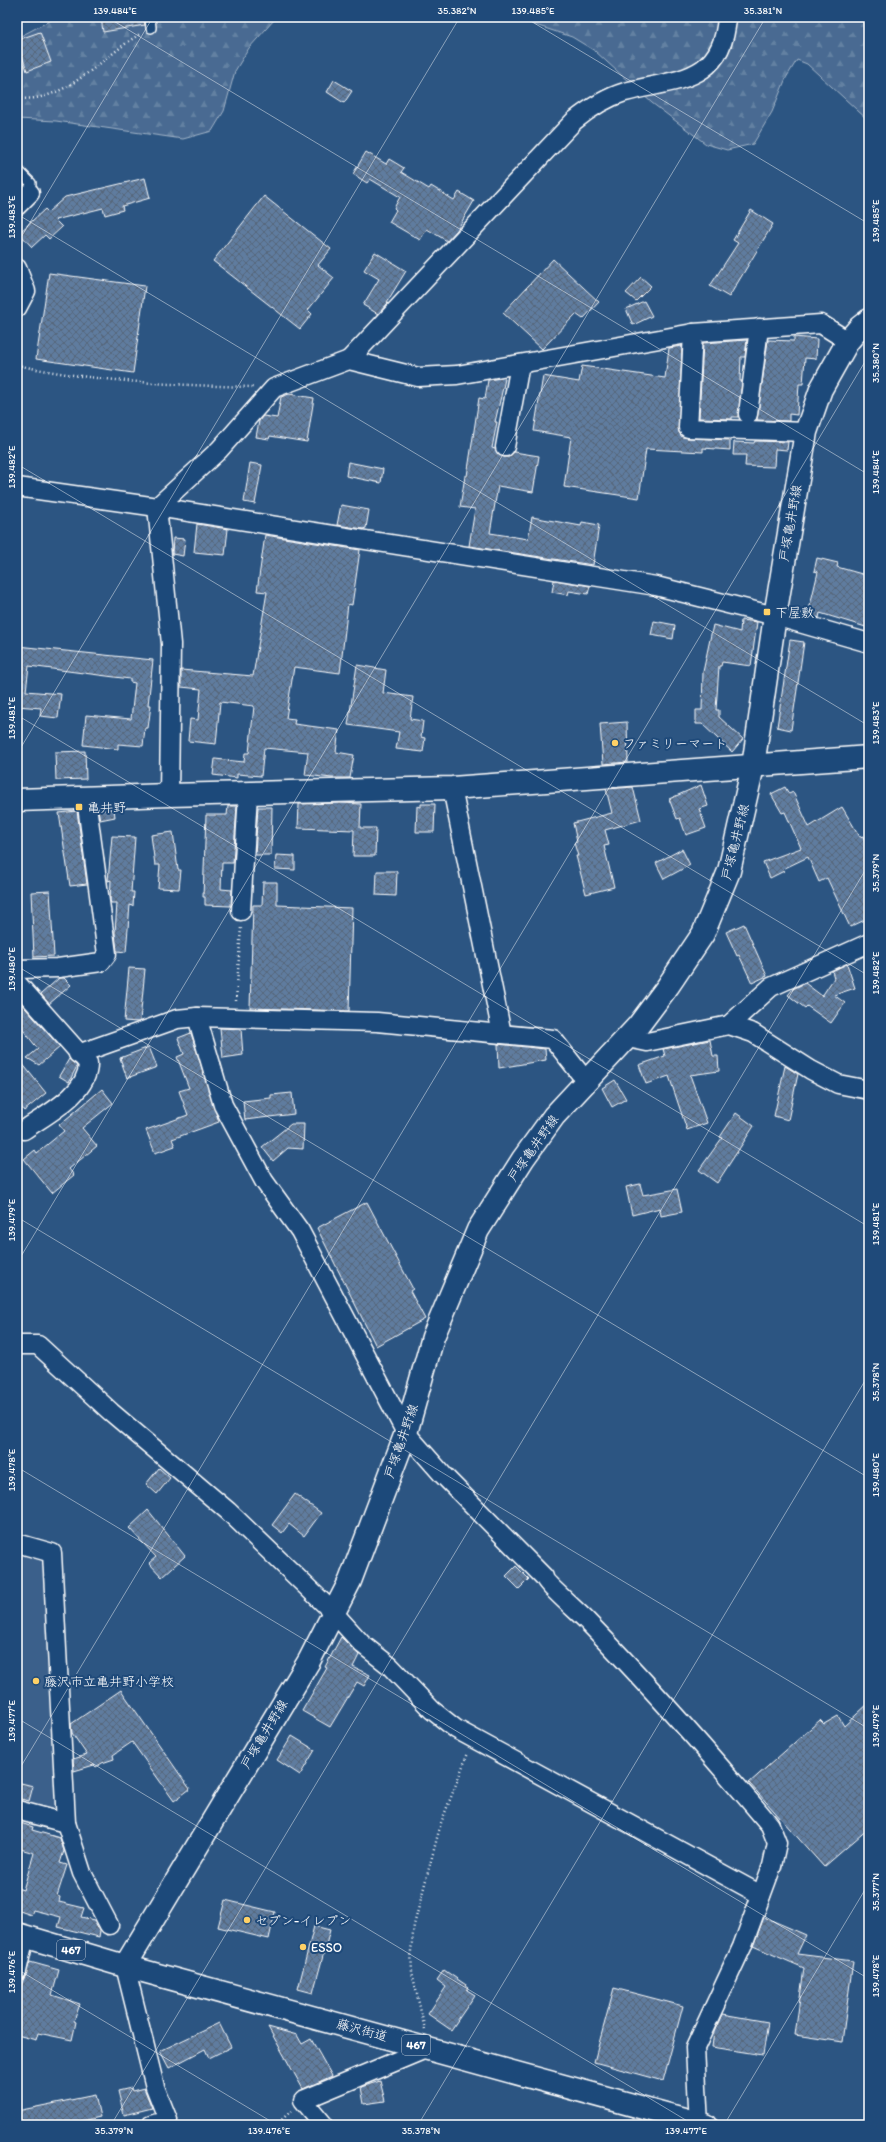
<svg xmlns="http://www.w3.org/2000/svg" width="886" height="2142" viewBox="0 0 886 2142" font-family="Itim,'Klee One',sans-serif">
  <defs>
    <pattern id="forest-firs" width="22" height="20" patternUnits="userSpaceOnUse"><rect width="22" height="20" fill="#486b92"/><path d="M5 1l3.5 6h-7zM16 11l3.5 6h-7z" fill="#6381a2"/></pattern>
    <pattern id="building-cross-hatch" width="8" height="8" patternUnits="userSpaceOnUse"><rect width="8" height="8" fill="#5e7c9f"/><path d="M0 0l8 8M0 8l8-8" fill="none" stroke="#56667a"/></pattern>
  </defs>
  <rect width="100%" height="100%" fill="#2c5582"/>
  <filter id="ink" filterUnits="userSpaceOnUse"><feTurbulence type="fractalNoise" baseFrequency=".025" numOctaves="2"/><feDisplacementMap in="SourceGraphic" scale="8" xChannelSelector="R" yChannelSelector="G"/><feConvolveMatrix kernelMatrix="1 2 1 2 8 2 1 2 1" color-interpolation-filters="sRGB"/></filter>
  <g filter="url(#ink)">
    <path fill="#3b618b" d="M17,1548L44,1555L62,1809L54,1814L17,1804Z"/>
    <g fill="url(#forest-firs)" stroke="#a4b5c8">
      <path d="M57,17H286L274,20L249,48L235,71L224,111L212,131L183,139L56,121L17,119V38Z"/>
      <path d="M511,17H869V121L807,64L797,60L786,78L772,112L753,144L727,150L706,144L652,103L595,51L572,37Z"/>
    </g>
    <g fill="url(#building-cross-hatch)" stroke="#fff">
      <path d="M101,17H144L145,25L103,32Z"/>
      <path d="M40,32L51,62L27,71L17,40Z"/>
      <path d="M334,80L352,91L344,103L327,92Z"/>
      <path d="M366,152L386,164L389,159L404,168L401,172L429,189L431,186L454,200L459,192L474,201L457,230L447,241L427,229L420,240L389,222L396,210L394,208L400,197L370,179L367,183L353,174Z"/>
      <path d="M145,178L150,198L122,206L123,210L105,215L103,208L55,220L62,227L49,239L45,235L32,247L19,233L45,209L48,212L65,197Z"/>
      <path d="M264,196L331,249L318,265L334,278L308,310L312,314L300,329L213,261Z"/>
      <path d="M751,210L773,224L729,297L710,286L738,243L733,240Z"/>
      <path d="M375,252L406,271L387,302L388,303L378,314L363,305L379,279L364,270Z"/>
      <path d="M553,259L599,302L583,319L576,314L542,349L503,313Z"/>
      <path d="M49,273L145,286L133,373L36,359Z"/>
      <path d="M641,277L651,286L636,301L626,293Z"/>
      <path d="M644,301L652,316L633,325L626,309Z"/>
      <path d="M794,337L817,339L816,359L805,358L803,384H799L797,415L789,414V421L757,420L768,340L794,341Z"/>
      <path d="M747,340L745,357H741L740,381H742L738,417H732V419L699,418L703,343Z"/>
      <path d="M682,346L679,432L682,437L688,438L730,440V450L703,448V452L646,449L639,498L564,487L571,437L534,431L543,376L579,382L582,366L665,378L669,348Z"/>
      <path d="M501,378L505,379L495,422H497L492,448L495,449L499,455L504,457H509L514,452L539,456L533,492L498,486L490,533L528,539L532,517L581,526L582,522L599,525L593,565L469,546L475,509L460,507L465,476H467L479,398L485,399L488,380Z"/>
      <path d="M289,394L314,398L307,442L270,436L269,439L256,437L259,421L263,416L277,418L281,397Z"/>
      <path d="M755,441L788,442L787,450L775,449L774,467L745,466L746,455H733L734,442L754,443Z"/>
      <path d="M348,462L383,469L381,483L346,476Z"/>
      <path d="M250,463L262,465L255,504L244,502Z"/>
      <path d="M341,505L369,510L366,528L363,529L337,525Z"/>
      <path d="M197,524L228,529L225,555L194,552Z"/>
      <path d="M265,535L360,550L352,605L348,604L340,673L294,667L286,718L295,719L294,724L339,730L336,752L354,755L350,778H332L305,775L308,752L264,748L261,776L237,774V778L213,775L215,759L244,762L245,753H249L254,706L220,702L216,744L188,741L190,719L198,720L201,689L181,687V670L253,676L267,592L257,591Z"/>
      <path d="M173,538L185,539L183,556L172,554Z"/>
      <path d="M817,558L838,563L837,567L869,576V628L820,613L819,618L808,614L818,572L814,571Z"/>
      <path d="M554,580L590,586L588,594L569,591L568,595L552,592Z"/>
      <path d="M741,620L757,622L751,666L722,662L721,666H719L716,710H719V717L743,739L732,752L702,724H696V710H702L703,672L713,625L740,632Z"/>
      <path d="M654,621L675,625L673,639L651,635Z"/>
      <path d="M790,640L804,642L791,730L777,727Z"/>
      <path d="M17,646L153,660L148,705H151L148,728H145L143,746L118,744V749L83,745L86,715L131,719L135,683L130,682V679L29,666L26,691L61,694L58,718L40,716L41,708L17,706Z"/>
      <path d="M357,665L386,670L383,693L413,697L410,719L423,721L421,737L425,738L423,752L396,749L399,732L348,725Z"/>
      <path d="M627,722L628,762L603,764L600,724Z"/>
      <path d="M85,751L86,779L56,780L55,752Z"/>
      <path d="M701,785L708,806L699,809L706,828L686,835L680,818L677,819L669,799Z"/>
      <path d="M633,787L641,820L605,830L609,845L604,846L614,887L586,894L576,856H578L574,843L577,842L573,823L612,813L606,789Z"/>
      <path d="M785,787L789,794L793,792L809,827L842,807L860,837L863,836L869,851V918L850,927L827,878L819,882L808,857L783,869L784,871L770,878L763,862L801,848L785,812L782,813L771,794Z"/>
      <path d="M341,803L361,804L360,828H376L375,856H353L354,830L298,828L299,804Z"/>
      <path d="M421,804H435L434,832H416L417,806L421,807Z"/>
      <path d="M228,806H237L233,863H222L221,889L232,890L231,906L205,905V897H203L206,815H227Z"/>
      <path d="M258,807H272L271,855H255Z"/>
      <path d="M114,809L115,817L100,820L98,810Z"/>
      <path d="M77,811L87,884L70,886L59,813Z"/>
      <path d="M173,832L178,870H181L179,889L158,888L160,865H155L151,835Z"/>
      <path d="M112,836L135,837L131,892H134L133,906L130,905L126,952L117,951L115,933L117,903H111L110,901L111,880L108,881Z"/>
      <path d="M682,849L690,865L664,879L656,863Z"/>
      <path d="M276,855L295,856V870L275,869Z"/>
      <path d="M377,871H397L396,896L376,895Z"/>
      <path d="M263,882H277V905L352,908L349,1011L250,1008L253,905H262Z"/>
      <path d="M50,891L54,956L34,957L31,892Z"/>
      <path d="M744,924L767,976L752,983L739,955L737,956L726,932Z"/>
      <path d="M847,964L855,988L834,995L845,1003L831,1023L807,1006L805,1008L788,995L793,989L805,983L822,996L834,978L832,971Z"/>
      <path d="M129,968L145,969L140,1021L138,1022L124,1021Z"/>
      <path d="M59,978H64L71,985L49,1004L41,994Z"/>
      <path d="M17,999L60,1047L39,1065L27,1058L38,1049L17,1022Z"/>
      <path d="M220,1028L241,1029L243,1055L223,1058Z"/>
      <path d="M191,1033L219,1122L172,1139L175,1146L155,1153L146,1130L188,1115L179,1091L189,1088L177,1057L184,1054L178,1038Z"/>
      <path d="M710,1040L713,1056H718L719,1071L690,1075L707,1123L687,1130L669,1076L646,1084L639,1065L665,1056L663,1049Z"/>
      <path d="M498,1044L545,1049L546,1060L499,1068Z"/>
      <path d="M149,1047L157,1067L127,1078L120,1058Z"/>
      <path d="M17,1057L46,1093L24,1111L17,1101Z"/>
      <path d="M69,1059L77,1066L69,1082L59,1076Z"/>
      <path d="M785,1066L798,1074L788,1120L774,1116Z"/>
      <path d="M615,1080L626,1099L612,1107L602,1088Z"/>
      <path d="M102,1089L113,1103L82,1128L97,1146L69,1169L74,1175L52,1193L24,1159L35,1150L37,1153L64,1131L59,1125Z"/>
      <path d="M292,1093L294,1114L245,1120L243,1101L271,1098V1095Z"/>
      <path d="M736,1113L754,1126L717,1183L699,1170L722,1138L720,1137Z"/>
      <path d="M291,1124H304L303,1149L288,1148L273,1161L262,1147Z"/>
      <path d="M640,1184L643,1195L677,1189L682,1212L661,1216L660,1208L632,1215L626,1187Z"/>
      <path d="M367,1202L413,1289L410,1291L425,1319L376,1346L317,1228Z"/>
      <path d="M159,1468L170,1478L157,1494L146,1484Z"/>
      <path d="M295,1494L321,1513L304,1536L289,1524L282,1533L272,1525Z"/>
      <path d="M148,1510L185,1556L162,1577L149,1563L156,1557L129,1528Z"/>
      <path d="M516,1566L529,1579L519,1589L506,1576Z"/>
      <path d="M341,1637L359,1655L353,1667L370,1675L364,1686L357,1682L330,1727L302,1711L327,1668L325,1667Z"/>
      <path d="M121,1690L190,1789L174,1801L132,1742L113,1755L114,1759L102,1763L96,1767L94,1765L74,1771L73,1759L87,1755L72,1733L71,1724Z"/>
      <path d="M869,1703V1828L824,1867L749,1783L820,1720L824,1724L838,1716L844,1726Z"/>
      <path d="M292,1736L315,1750L300,1775L277,1760Z"/>
      <path d="M17,1782L33,1786L29,1801L17,1798Z"/>
      <path d="M17,1822L33,1827L32,1830L60,1838L64,1851L60,1863L67,1865L57,1896L60,1897L59,1902L84,1908L81,1917L94,1920L100,1931L99,1937L58,1927L61,1917L33,1910L31,1915L17,1910V1888L23,1890L34,1853L17,1848Z"/>
      <path d="M225,1900L275,1912L269,1939L218,1927Z"/>
      <path d="M764,1917L806,1935L797,1954L853,1961L842,2042L795,2035L804,1968L753,1946Z"/>
      <path d="M314,1926L330,1930L313,1993L298,1989Z"/>
      <path d="M30,1962L59,1970L52,1995L80,2004L74,2021L76,2022L72,2040L38,2033L36,2040L17,2035V1997Z"/>
      <path d="M444,1970L469,1987L467,1990L475,1995L451,2030L428,2014L446,1987L437,1980Z"/>
      <path d="M614,1988L683,2006L663,2081L594,2062Z"/>
      <path d="M722,2014L768,2022L763,2055L712,2047L714,2032Z"/>
      <path d="M219,2023L231,2047L209,2058L205,2049L169,2068L160,2051Z"/>
      <path d="M268,2027L297,2035L302,2044L311,2039L332,2076L303,2089Z"/>
      <path d="M380,2081L385,2101L364,2104L361,2087Z"/>
      <path d="M131,2088L132,2091L144,2088L152,2108L124,2115L118,2091Z"/>
      <path d="M95,2095L100,2117L64,2125H17V2111Z"/>
    </g>
    <g fill="none" stroke-linecap="round" stroke-linejoin="round">
      <g stroke="#fff" stroke-width="12">
        <g id="service">
          <path d="M150,17L151,28"/>
          <path d="M17,169L31,183L30,193"/>
        </g>
      </g>
      <g stroke="#fff" stroke-width="21">
        <g id="minor">
          <path d="M17,206L30,193"/>
          <path d="M17,268L26,291L17,308"/>
          <path d="M693,333L688,428L806,432"/>
          <path d="M349,360L574,121C590,108 605,98 625,92C675,79 723,83 727,17"/>
          <path d="M748,414L759,328"/>
          <path d="M505,447L520,364"/>
          <path d="M17,487L157,507L656,586L775,616L869,643"/>
          <path d="M452,788L502,1034"/>
          <path d="M169,795L171,644L157,507L219,450L274,388L349,360L418,377L457,375L693,333L821,324L848,341"/>
          <path d="M241,911L248,794"/>
          <path d="M17,969L58,968L101,962L107,954L86,798"/>
          <path d="M17,983L88,1063C89,1093 47,1114 24,1130"/>
          <path d="M197,1017L223,1105L264,1181L300,1231L406,1433L443,1475L544,1577C545,1583 578,1612 586,1620C650,1686 711,1755 770,1825L777,1843L772,1866L742,1947L695,2048L699,2125"/>
          <path d="M729,1025L753,1033L811,1070L838,1084L869,1090"/>
          <path d="M628,1038L647,1042L729,1025L771,987L869,943"/>
          <path d="M78,1054L177,1019L197,1017L377,1022L553,1039L586,1081"/>
          <path d="M17,1345H38L111,1412L228,1511L333,1612L362,1644L390,1666L432,1710L456,1729L761,1895"/>
          <path d="M17,1543L52,1553L66,1823L82,1873L109,1925"/>
          <path d="M17,1810L66,1823"/>
          <path d="M125,1966L155,2087L168,2120L151,2125"/>
          <path d="M17,1971L25,1936"/>
          <path d="M324,2125L303,2100L428,2048"/>
        </g>
      </g>
      <g stroke="#fff" stroke-width="25">
        <path id="tertiary" d="M17,800L169,795L452,788L869,757"/>
      </g>
      <g stroke="#fff" stroke-width="25">
        <path id="secondary" d="M125,1966L309,1661L350,1581L406,1433L433,1337L478,1230L523,1159L554,1116L638,1026L668,986L703,934L729,871L753,766L775,616L806,432L821,389L848,341L860,327L869,320"/>
      </g>
      <g stroke="#fff" stroke-width="25">
        <path id="trunk" d="M17,1934L125,1966L706,2125"/>
      </g>
      <g stroke="#fff" stroke-width="2.5" stroke-dasharray="1 3" stroke-linecap="butt">
        <path d="M17,98C64,105 103,56 140,34"/>
        <path d="M17,365C95,382 174,385 253,387"/>
        <path d="M236,1001L241,927"/>
        <path d="M425,2030L412,1972L411,1951L414,1925L441,1823L468,1753"/>
        <path d="M276,2125L291,2111"/>
      </g>
      <use href="#service" stroke="#1f4a7a" stroke-width="9"/>
      <use href="#minor" stroke="#1f4a7a" stroke-width="18"/>
      <use href="#tertiary" stroke="#1f4a7a" stroke-width="22"/>
      <use href="#secondary" stroke="#1f4a7a" stroke-width="22"/>
      <use href="#trunk" stroke="#1f4a7a" stroke-width="22"/>
    </g>
  </g>
  <path fill="none" stroke="#fff" stroke-width="1" stroke-opacity="0.45" d="M107,17L869,475M524,17L869,224M17,214L869,726M17,244L153,17M17,464L869,976M17,715L869,1227M17,754L460,17M17,966L869,1478M17,1217L869,1729M17,1263L766,17M17,1467L869,1979M17,1718L694,2125M17,1773L869,355M17,1969L277,2125M111,2125L869,864M418,2125L869,1374M724,2125L869,1883"/>
  <g fill="#ffd166" stroke="#1f4a7a" stroke-width="1.5">
    <rect x="763" y="608" width="8" height="8" rx="2"/>
    <circle cx="615" cy="743" r="4"/>
    <rect x="75" y="803" width="8" height="8" rx="2"/>
    <circle cx="36" cy="1681" r="4"/>
    <circle cx="247" cy="1920" r="4"/>
    <circle cx="303" cy="1947" r="4"/>
  </g>
  <g text-anchor="middle" dominant-baseline="central" stroke-width="4" stroke-linejoin="round" paint-order="stroke">
    <g fill="#1f4a7a" stroke="#bcc9d7" stroke-width="1">
      <rect x="57" y="1940" width="28" height="20" rx="3"/>
      <rect x="402" y="2035" width="28" height="20" rx="3"/>
    </g>
    <g font-size="12" font-weight="bold" fill="#fff">
      <text x="71" y="1950">467</text>
      <text x="416" y="2045">467</text>
    </g>
    <g font-size="13" fill="#fff" stroke="#1f4a7a">
      <text transform="translate(790 523) rotate(-80)">戸塚亀井野線</text>
      <text transform="translate(735 842) rotate(-76)">戸塚亀井野線</text>
      <text transform="translate(533 1148) rotate(-55)">戸塚亀井野線</text>
      <text transform="translate(401 1441) rotate(-71)">戸塚亀井野線</text>
      <text transform="translate(264 1734) rotate(-59)">戸塚亀井野線</text>
      <text transform="translate(362 2030) rotate(15)">藤沢街道</text>
    </g>
    <g font-size="13" fill="#fff" stroke="#1f4a7a" text-anchor="start">
      <text x="775" y="612">下屋敷</text>
      <text x="623" y="743">ファミリーマート</text>
      <text x="87" y="807">亀井野</text>
      <text x="44" y="1681">藤沢市立亀井野小学校</text>
      <text x="255" y="1920">セブン-イレブン</text>
      <text x="311" y="1947">ESSO</text>
    </g>
  </g>
  <rect width="886" height="2142" fill="none" stroke="#1f4a7a" stroke-width="44"/>
  <rect x="22" y="22" width="842" height="2098" fill="none" stroke="#fff" stroke-width="1.5"/>
  <g font-size="10" text-anchor="middle" fill="#fff">
    <text x="115" y="14">139.484°E</text>
    <text x="457" y="14">35.382°N</text>
    <text x="533" y="14">139.485°E</text>
    <text x="763" y="14">35.381°N</text>
    <text transform="translate(11 217) rotate(-90)" y="4">139.483°E</text>
    <text transform="translate(875 221) rotate(-90)" y="4">139.485°E</text>
    <text transform="translate(875 363) rotate(-90)" y="4">35.380°N</text>
    <text transform="translate(11 467) rotate(-90)" y="4">139.482°E</text>
    <text transform="translate(875 472) rotate(-90)" y="4">139.484°E</text>
    <text transform="translate(11 718) rotate(-90)" y="4">139.481°E</text>
    <text transform="translate(875 723) rotate(-90)" y="4">139.483°E</text>
    <text transform="translate(875 873) rotate(-90)" y="4">35.379°N</text>
    <text transform="translate(11 969) rotate(-90)" y="4">139.480°E</text>
    <text transform="translate(875 973) rotate(-90)" y="4">139.482°E</text>
    <text transform="translate(11 1220) rotate(-90)" y="4">139.479°E</text>
    <text transform="translate(875 1224) rotate(-90)" y="4">139.481°E</text>
    <text transform="translate(875 1382) rotate(-90)" y="4">35.378°N</text>
    <text transform="translate(11 1470) rotate(-90)" y="4">139.478°E</text>
    <text transform="translate(875 1475) rotate(-90)" y="4">139.480°E</text>
    <text transform="translate(11 1721) rotate(-90)" y="4">139.477°E</text>
    <text transform="translate(875 1726) rotate(-90)" y="4">139.479°E</text>
    <text transform="translate(875 1892) rotate(-90)" y="4">35.377°N</text>
    <text transform="translate(11 1972) rotate(-90)" y="4">139.476°E</text>
    <text transform="translate(875 1976) rotate(-90)" y="4">139.478°E</text>
    <text x="114" y="2134">35.379°N</text>
    <text x="269" y="2134">139.476°E</text>
    <text x="421" y="2134">35.378°N</text>
    <text x="686" y="2134">139.477°E</text>
  </g>
</svg>
